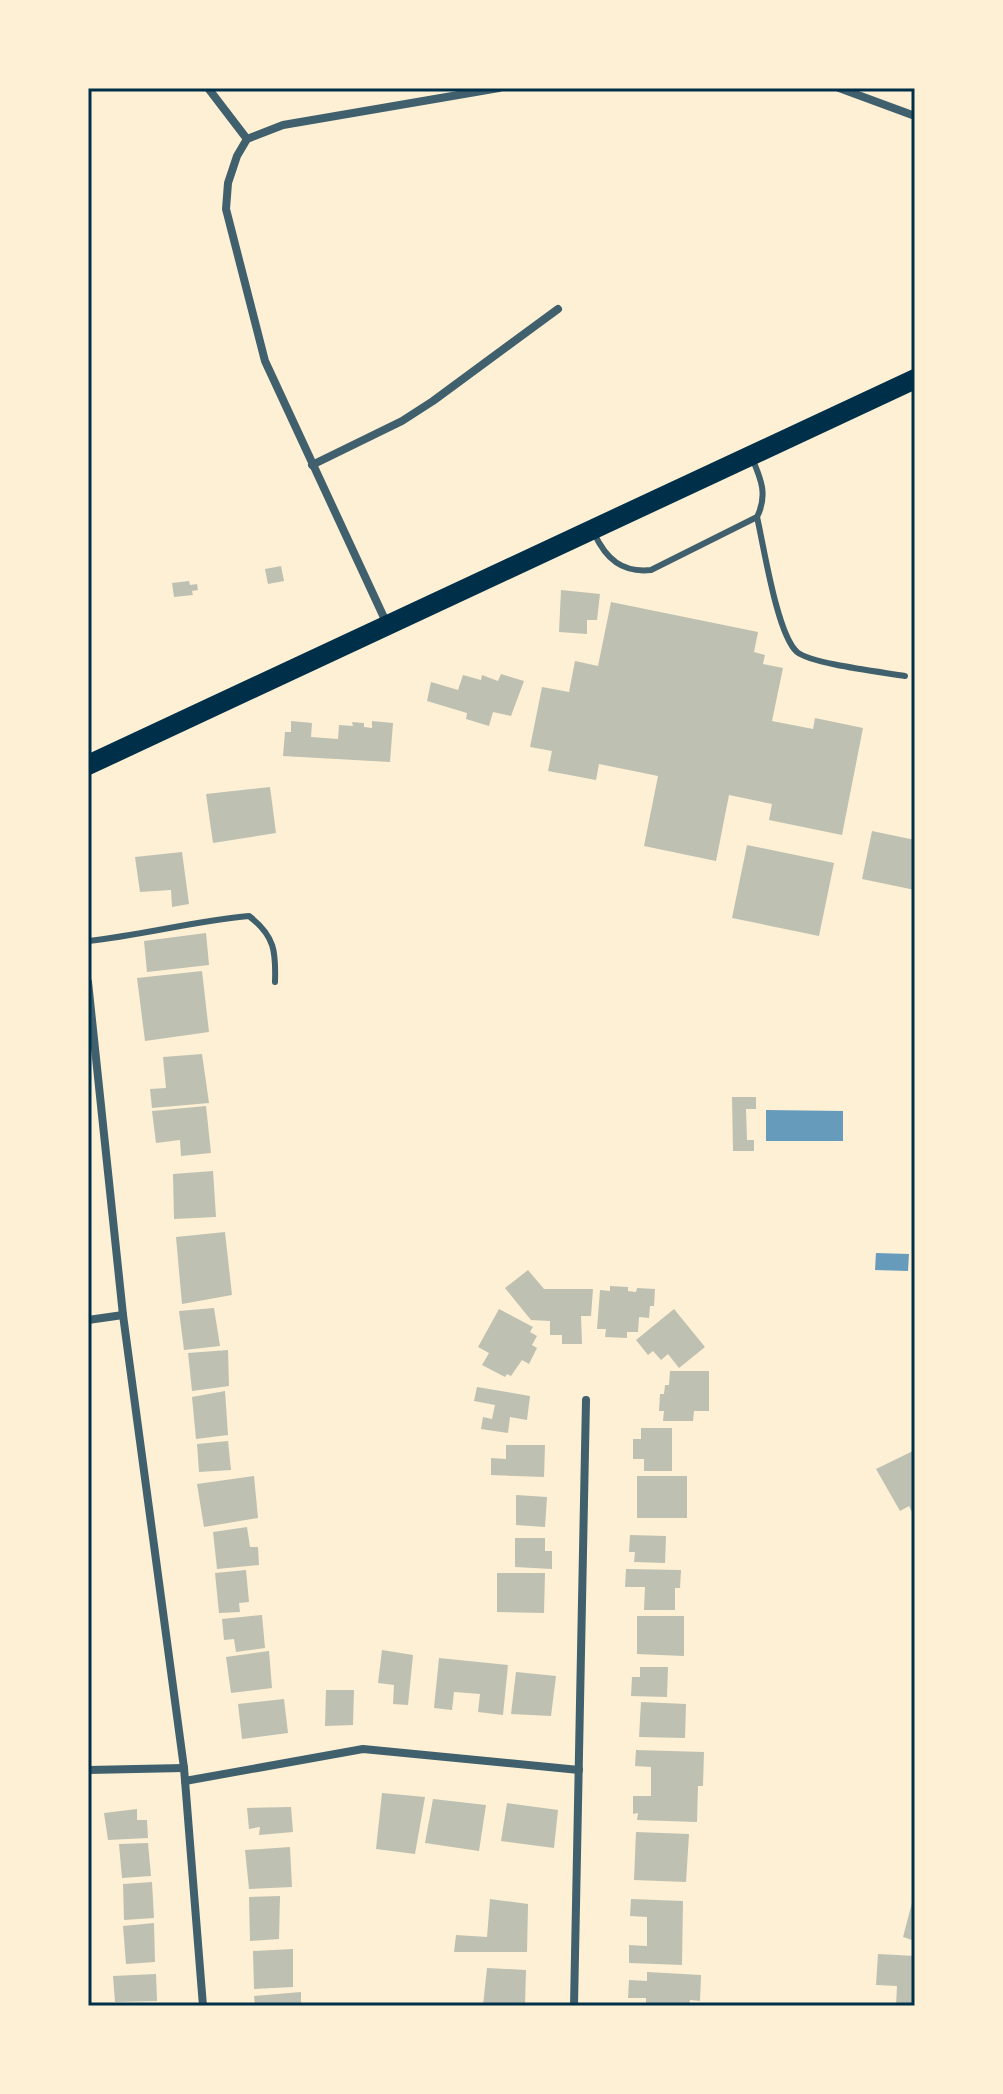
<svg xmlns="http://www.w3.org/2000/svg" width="1003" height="2094" viewBox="0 0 1003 2094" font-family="Lato,sans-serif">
  <rect width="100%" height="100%" fill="#fdf0d5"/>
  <g fill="#669bbc">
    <path d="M766,1110L843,1111V1141H766Z"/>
    <path d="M876,1253L909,1254L908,1271L875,1270Z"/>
  </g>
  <g fill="#bec0b2">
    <path d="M281,566L284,581L268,584L265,569Z"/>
    <path d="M189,581L190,585L197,584L198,590L192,591L193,595L174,597L172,583Z"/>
    <path d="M561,590L600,594L597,620H587V634L559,632Z"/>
    <path d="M611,602L758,632L754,652L765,655L763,664L783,668L772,721L813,729L815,718L863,728L842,835L769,820L772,804L729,795L716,861L644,846L658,776L599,764L596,780L548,771L552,751L530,747L542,687L569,692L575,661L598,666Z"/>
    <path d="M501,674L524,681L511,716L493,712L489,726L466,719L467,713L427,701L431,682L458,690L463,675L481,680L482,675L498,681Z"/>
    <path d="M291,721L312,723L311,737L338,739L339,725L353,726L352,722L364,723V727L372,728V721L393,723L390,762L283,756L285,732H291Z"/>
    <path d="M270,787L276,833L213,843L206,794Z"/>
    <path d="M872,831L915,840V890L862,879Z"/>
    <path d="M747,845L834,863L819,936L732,918Z"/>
    <path d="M182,852L189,904L172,907L171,890L140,892L135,857Z"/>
    <path d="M206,933L209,965L147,972L144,941Z"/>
    <path d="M202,971L209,1032L145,1041L137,978Z"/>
    <path d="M202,1054L209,1103L152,1108L150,1089L166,1088L163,1057Z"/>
    <path d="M732,1097H756V1109H746L747,1140H754V1151H733Z"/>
    <path d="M206,1106L211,1153L181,1156L180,1140L156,1143L152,1111Z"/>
    <path d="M213,1171L216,1217L174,1219L173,1174Z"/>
    <path d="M225,1232L232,1295L182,1304L176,1237Z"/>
    <path d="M528,1270L544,1289H593L591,1316H581L582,1344H562V1335H550V1321L531,1320L505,1288Z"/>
    <path d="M610,1286L628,1287V1291L636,1292L637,1288L655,1289L654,1306H650L649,1318L639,1317L638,1332H627V1338L605,1337L606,1329H597L600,1290L610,1291Z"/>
    <path d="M214,1308L220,1346L184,1350L179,1311Z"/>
    <path d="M499,1309L533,1327L530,1332L537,1336L532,1345L537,1348L529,1364L522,1360L511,1376L507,1374L505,1377L482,1365L489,1353L478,1347Z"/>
    <path d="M674,1309L705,1347L679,1368L668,1354L661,1360L653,1351L648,1355L636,1340Z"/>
    <path d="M228,1350L229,1386L192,1391L188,1353Z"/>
    <path d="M670,1371H709V1411H694L693,1421H663L664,1411H659L660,1394H664L665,1385H669Z"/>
    <path d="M477,1387L530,1396L527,1420L510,1417L508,1433L481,1429L483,1417L492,1419L495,1405L474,1401Z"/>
    <path d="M225,1391L228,1435L196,1439L192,1397Z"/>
    <path d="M641,1428H672V1471H644V1459H633V1439H641Z"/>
    <path d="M228,1441L231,1470L199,1472L197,1444Z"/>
    <path d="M506,1445H545L544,1477L491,1475V1458L506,1459Z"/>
    <path d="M915,1450V1510L912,1512L909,1506L900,1511L876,1469Z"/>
    <path d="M254,1476L258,1518L204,1527L197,1484Z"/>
    <rect x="637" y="1476" width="50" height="42"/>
    <path d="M516,1495L547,1497L545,1527L516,1525Z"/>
    <path d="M247,1527L250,1547H258L259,1565L217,1569L213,1532Z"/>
    <path d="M630,1535L666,1536L665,1563L634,1562L635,1552H629Z"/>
    <path d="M515,1538H545V1551H552V1569L515,1567Z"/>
    <path d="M626,1569L681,1570L680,1588H675V1610H644L645,1587H625Z"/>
    <path d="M246,1570L249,1602L239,1603L240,1612L219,1613L215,1573Z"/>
    <path d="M497,1573H545L544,1613L497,1612Z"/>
    <path d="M262,1615L265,1648L236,1652L234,1639L224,1640L222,1619Z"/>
    <path d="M637,1616H684V1656L637,1654Z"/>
    <path d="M382,1650L413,1655L408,1705L393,1704L394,1685L378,1683Z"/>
    <path d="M269,1651L272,1688L231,1693L226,1657Z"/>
    <path d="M439,1658L508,1665L503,1715L478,1712L480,1694L454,1692L452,1710L434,1708Z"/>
    <path d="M640,1667H668L667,1697L631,1696L632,1677H640Z"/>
    <path d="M516,1672L556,1676L551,1716L511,1714Z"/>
    <path d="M326,1690H354L353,1725L325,1726Z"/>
    <path d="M284,1699L288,1733L242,1739L238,1704Z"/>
    <path d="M641,1702L686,1704L685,1738L639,1737Z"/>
    <path d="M636,1750L704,1752L703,1786H698L697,1822L637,1820L638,1813L633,1814V1796H651V1767L635,1766Z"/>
    <path d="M382,1793L425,1797L415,1854L376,1849Z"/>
    <path d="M433,1799L486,1805L479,1851L425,1843Z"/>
    <path d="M507,1803L558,1810L554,1848L501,1841Z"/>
    <path d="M291,1807L293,1832L259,1835L260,1827L249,1829L247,1808Z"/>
    <path d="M137,1809V1820H147L148,1838L108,1840L104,1813Z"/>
    <path d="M636,1832L689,1834L686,1882L634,1880Z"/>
    <path d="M148,1843L151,1876L122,1878L119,1844Z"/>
    <path d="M290,1847L292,1887L249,1889L245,1850Z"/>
    <path d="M152,1882L154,1918L124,1920L123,1884Z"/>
    <path d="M914,1895H915V1941L903,1937Z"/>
    <path d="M280,1896L279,1939L250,1941L249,1897Z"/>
    <path d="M490,1899L528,1904L527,1952H454L456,1935L487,1937Z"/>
    <path d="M631,1899L683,1901L682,1965L629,1963V1945L647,1946V1917L630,1916Z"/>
    <path d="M154,1923L155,1962L126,1964L123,1926Z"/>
    <path d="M293,1949V1987L254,1989L253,1951Z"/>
    <path d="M878,1954L915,1956V2006H896L897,1986L876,1985Z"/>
    <path d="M487,1968L526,1970L525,2006H483Z"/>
    <path d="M647,1972L701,1975L700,2001L690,2000L689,2006H646V1998H628L629,1980L647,1981Z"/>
    <path d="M156,1974L157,2001L115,2002L113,1976Z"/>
    <path d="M301,1992V2006H255L254,1996Z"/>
  </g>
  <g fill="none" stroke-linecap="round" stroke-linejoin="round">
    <g stroke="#3f606c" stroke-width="6">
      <path d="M757,517C764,547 777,634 797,652C812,664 882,672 905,676"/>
      <path d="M594,533C606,559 622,573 651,570L757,517C768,495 761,479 752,458"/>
      <path d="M88,941C142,935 195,921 249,916C275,936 276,952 275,982"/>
    </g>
    <g stroke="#3f606c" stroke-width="8">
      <path d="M208,88L247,139"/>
      <path d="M839,88L915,116"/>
      <path d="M312,465L402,421L433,401L558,309"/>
      <path d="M387,624L265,361L226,209L228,183L237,156L247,139L283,125L499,88"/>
      <path d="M88,982L123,1315L184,1768L203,2006"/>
      <path d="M88,1320L123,1315"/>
      <path d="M88,1770L184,1768"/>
      <path d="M185,1781L363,1749L579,1770"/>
      <path d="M574,2006L586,1400"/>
    </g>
    <path stroke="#003049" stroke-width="20" d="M88,765L915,379"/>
  </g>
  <rect width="1003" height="2094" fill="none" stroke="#fdf0d5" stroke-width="180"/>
  <rect x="90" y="90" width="823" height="1914" fill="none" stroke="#003049" stroke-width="3"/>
</svg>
